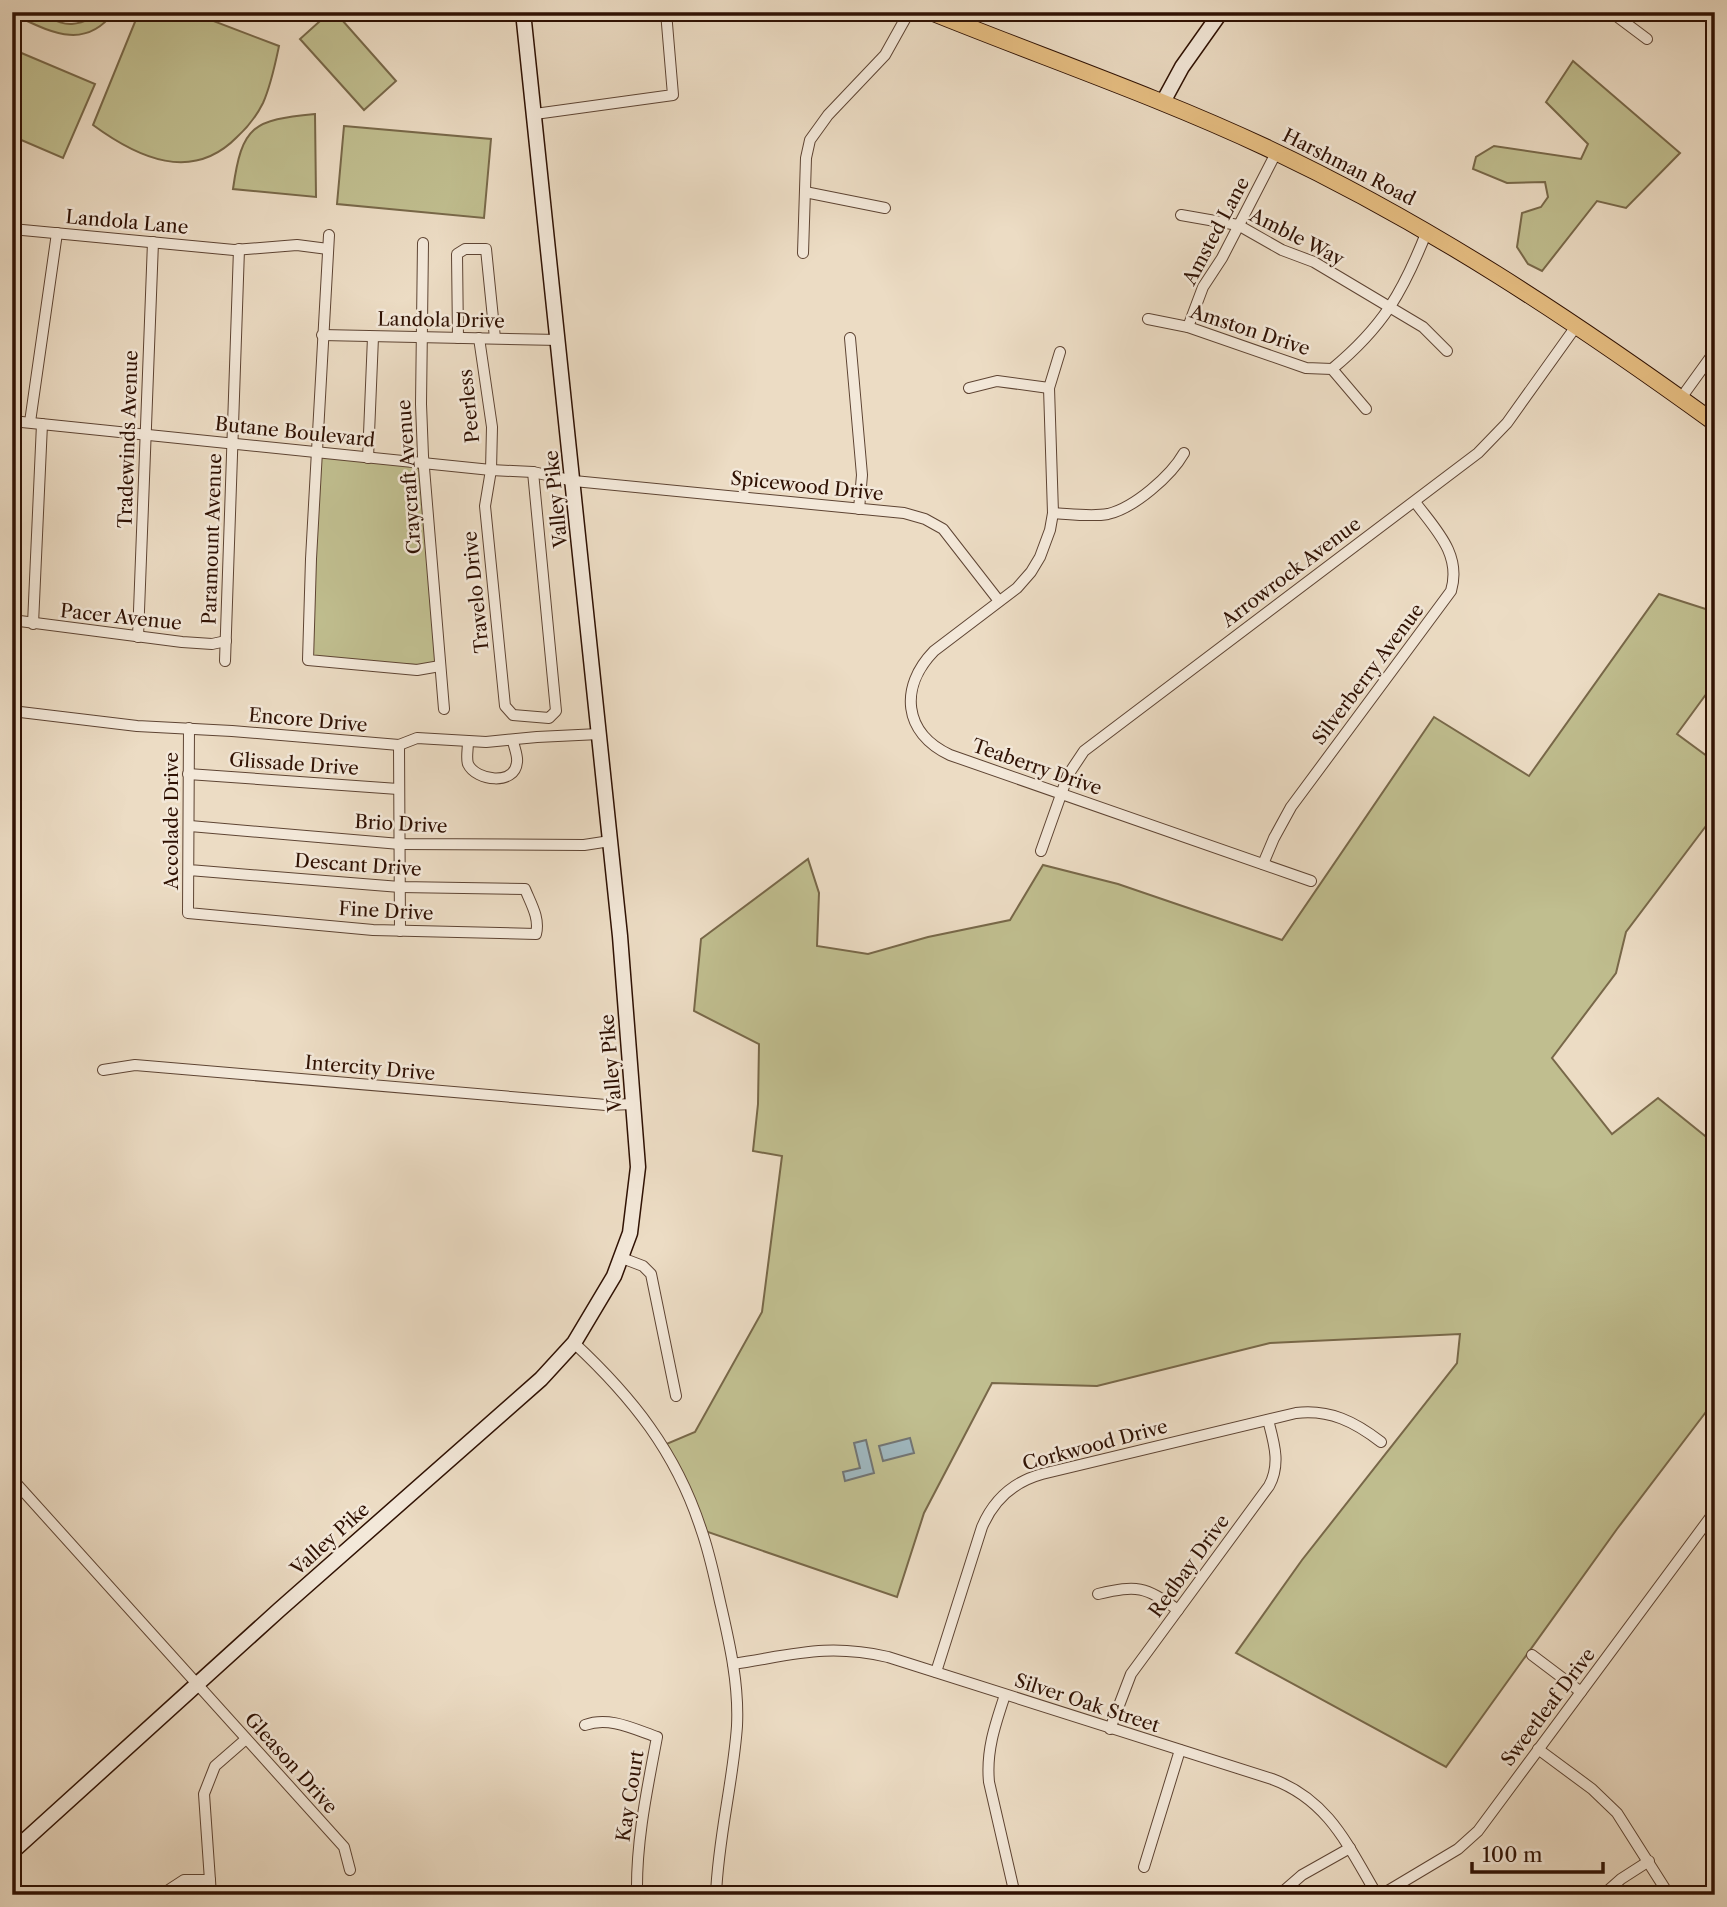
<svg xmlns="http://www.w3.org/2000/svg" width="1727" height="1907" viewBox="0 0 1727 1907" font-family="'Libre Caslon Text',serif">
  <rect width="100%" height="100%" fill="#ecdcc4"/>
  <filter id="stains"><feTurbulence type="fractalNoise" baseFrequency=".00286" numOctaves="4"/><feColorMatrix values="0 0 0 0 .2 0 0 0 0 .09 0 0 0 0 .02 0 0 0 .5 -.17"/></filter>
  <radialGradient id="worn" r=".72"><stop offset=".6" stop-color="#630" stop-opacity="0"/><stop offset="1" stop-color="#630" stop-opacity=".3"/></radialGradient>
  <g fill="#c0be8f" stroke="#786849" stroke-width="2">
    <path d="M12,12C19,12 28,11 35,12C48,15 58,25 72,24C89,23 97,12 114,12C84,52 49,31 12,14Z"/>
    <path d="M139,12H190L279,46C275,65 271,85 263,103C257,115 247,128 237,137C192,183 138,158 93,125Z"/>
    <path d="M330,12H335L396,81L364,110L300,39Z"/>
    <path d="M12,49L95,84L63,158L12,136Z"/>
    <path d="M1573,61L1680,153L1626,208L1597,201L1542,271L1528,264L1517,247L1522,213L1541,207L1548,197L1545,182L1507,183L1473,169L1476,157L1494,146L1581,159L1588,144L1546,102Z"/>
    <path d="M315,114L316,197L233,189C242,125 253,120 315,114Z"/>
    <path d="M344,126L491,139L484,218L337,204Z"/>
    <path d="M318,453L425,463L440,666L308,660Z"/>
    <path d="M1659,594L1715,612V682L1677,734L1715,762V814L1626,932L1616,973L1552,1058L1612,1134L1658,1098L1715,1144V1400L1617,1529L1446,1767L1236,1653L1302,1560L1457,1363L1460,1334L1270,1343L1097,1386L992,1383L924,1513L897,1597L702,1530L664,1445L695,1432L762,1312L782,1156L753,1151L758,1104L759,1044L694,1011L701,939L808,859L819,893L817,946L868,954L928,937L1010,920L1043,865L1118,884L1282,940L1434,717L1529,776Z"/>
  </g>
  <g fill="#9fb8c0" stroke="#727574" stroke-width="2">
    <path d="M910,1438L914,1453L883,1461L879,1446Z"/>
    <path d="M866,1440L874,1473L845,1481L843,1472L860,1468L854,1443Z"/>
  </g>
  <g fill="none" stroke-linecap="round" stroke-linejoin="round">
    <g stroke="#5e4433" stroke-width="12">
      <g id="street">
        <path d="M1611,12L1647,39"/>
        <path d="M535,114L673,95L666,12"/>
        <path d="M805,192L885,208"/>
        <path d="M1181,215L1238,225L1282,250L1314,262L1423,327L1447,351"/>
        <path d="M12,229L234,250L297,245L328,249"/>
        <path d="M329,235L311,559L308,660L417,670L440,666"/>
        <path d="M423,243L421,404L423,456L444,709"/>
        <path d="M803,253L806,158L810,140L828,115L885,55L909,12"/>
        <path d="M1148,319L1188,327L1306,368L1332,369L1366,409"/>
        <path d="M1188,327L1203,287L1222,258L1276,153"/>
        <path d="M322,335L559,340"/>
        <path d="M458,338L457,254L465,249H486L495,338"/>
        <path d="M479,338L492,427L491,470L485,506L505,706L513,715L549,718L556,711L533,472"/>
        <path d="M850,338L862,475L859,509"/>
        <path d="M1060,352L1049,388L1053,513L1050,530L1040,557L1031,572L1017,588L934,651C899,687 903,733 950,755L1311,881"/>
        <path d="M1332,369C1383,327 1403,292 1427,231"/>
        <path d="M969,388L997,381L1049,388"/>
        <path d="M1681,398L1715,351"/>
        <path d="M12,421L491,470L533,472L574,481L904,513L925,519L943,529L999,601"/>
        <path d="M30,422L57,233"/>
        <path d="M368,458L373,337"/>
        <path d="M1053,513C1071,514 1091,517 1108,514C1134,508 1171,476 1184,453"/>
        <path d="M12,620L182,642L212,644L226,641"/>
        <path d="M33,624L42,424"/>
        <path d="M138,637L153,242"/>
        <path d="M225,661L239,249"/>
        <path d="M12,711L137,726L232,731L399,745L417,738L486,742L537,737L599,734"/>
        <path d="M468,742C468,749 466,758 468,764C476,781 515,786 517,762C518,756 514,747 513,741"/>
        <path d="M399,745L400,931"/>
        <path d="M188,774L398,789"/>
        <path d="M190,826L400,844L584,845L610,841"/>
        <path d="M1041,851L1068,775L1084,751L1478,453L1507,423L1577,325"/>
        <path d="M1263,864L1274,838L1291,807L1451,591C1462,554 1435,529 1415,502"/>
        <path d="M189,870L400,887L525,889C531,904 540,918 536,934L373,930L188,913L189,728"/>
        <path d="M103,1070L135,1065L606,1105L634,1104"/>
        <path d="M622,1258L643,1266L651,1274L676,1396"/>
        <path d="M574,1343C632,1397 676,1452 701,1529C710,1554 715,1580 721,1606C730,1645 739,1685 737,1726C733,1783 718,1838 716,1895"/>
        <path d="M15,1482L344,1847L350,1870"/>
        <path d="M1098,1594C1138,1585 1144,1586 1178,1610"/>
        <path d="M1532,1655L1581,1692"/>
        <path d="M733,1664C793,1655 826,1643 888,1657L1272,1779C1329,1800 1348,1846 1377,1895"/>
        <path d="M936,1672L982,1527C994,1499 1013,1482 1042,1474L1296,1413C1330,1409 1355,1422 1381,1442"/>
        <path d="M1005,1695C995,1725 986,1751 989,1782L1015,1895"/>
        <path d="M585,1725C609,1716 634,1729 657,1737C647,1790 636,1841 637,1895"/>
        <path d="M1110,1729L1131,1674L1269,1486C1281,1464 1274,1443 1268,1420"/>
        <path d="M1538,1749L1592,1789L1617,1813L1669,1895"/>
        <path d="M1144,1867L1180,1750"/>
        <path d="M161,1895L184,1880H210"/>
        <path d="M211,1895L204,1794L215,1766L246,1739"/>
        <path d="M1279,1895L1302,1875L1350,1848"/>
        <path d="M1381,1895L1458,1849L1478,1831L1715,1511"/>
        <path d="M1603,1895L1621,1879L1649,1861"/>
      </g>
    </g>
    <g stroke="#2f1103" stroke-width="17">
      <g id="secondary">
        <path d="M1163,102L1182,67L1221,12"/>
        <path d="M12,1852L279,1610L541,1379L574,1343L614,1276L630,1233L638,1167L620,936L523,12"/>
      </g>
    </g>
    <g stroke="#2f1103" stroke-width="18">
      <path id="primary" d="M931,12C1042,57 1156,96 1265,147C1427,223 1570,318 1715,423"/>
    </g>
    <use href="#street" stroke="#f3e8d9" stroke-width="10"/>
    <use href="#secondary" stroke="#f3e8d9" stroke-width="14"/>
    <use href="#primary" stroke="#e6be82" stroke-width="16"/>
  </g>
  <g text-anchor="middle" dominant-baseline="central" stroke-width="5" stroke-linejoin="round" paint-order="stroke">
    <g font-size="19" fill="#2f1103" stroke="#f3e8d9">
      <text transform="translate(1349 167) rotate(27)">Harshman Road</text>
      <text transform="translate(127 222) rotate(5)">Landola Lane</text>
      <text transform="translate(1216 231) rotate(-62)">Amsted Lane</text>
      <text transform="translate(1297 237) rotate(27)">Amble Way</text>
      <text transform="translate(441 320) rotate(1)">Landola Drive</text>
      <text transform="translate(1250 330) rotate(18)">Amston Drive</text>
      <text transform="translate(469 406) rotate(-96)">Peerless</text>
      <text transform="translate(295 432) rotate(6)">Butane Boulevard</text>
      <text transform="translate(128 439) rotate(-88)">Tradewinds Avenue</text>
      <text transform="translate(409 477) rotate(-94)">Craycraft Avenue</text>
      <text transform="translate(807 486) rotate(6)">Spicewood Drive</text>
      <text transform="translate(556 499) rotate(-96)">Valley Pike</text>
      <text transform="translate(212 539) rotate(-88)">Paramount Avenue</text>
      <text transform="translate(1291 572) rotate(-37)">Arrowrock Avenue</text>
      <text transform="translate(476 592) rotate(-96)">Travelo Drive</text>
      <text transform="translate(121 617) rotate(6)">Pacer Avenue</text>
      <text transform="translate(1368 674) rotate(-53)">Silverberry Avenue</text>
      <text transform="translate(308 720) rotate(5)">Encore Drive</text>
      <text transform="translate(294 764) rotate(4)">Glissade Drive</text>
      <text transform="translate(1037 767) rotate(19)">Teaberry Drive</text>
      <text transform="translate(171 821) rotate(-90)">Accolade Drive</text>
      <text transform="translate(401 824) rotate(3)">Brio Drive</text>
      <text transform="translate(358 865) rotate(4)">Descant Drive</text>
      <text transform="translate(386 911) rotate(3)">Fine Drive</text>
      <text transform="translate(611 1063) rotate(-95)">Valley Pike</text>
      <text transform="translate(370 1068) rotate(5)">Intercity Drive</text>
      <text transform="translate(1095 1445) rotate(-15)">Corkwood Drive</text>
      <text transform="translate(330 1539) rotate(-42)">Valley Pike</text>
      <text transform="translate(1189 1566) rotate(-54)">Redbay Drive</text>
      <text transform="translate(1087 1703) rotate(18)">Silver Oak Street</text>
      <text transform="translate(1548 1707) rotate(-53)">Sweetleaf Drive</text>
      <text transform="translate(291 1763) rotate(48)">Gleason Drive</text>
      <text transform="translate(630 1796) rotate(-81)">Kay Court</text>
    </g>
  </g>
  <rect width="1727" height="1907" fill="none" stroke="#ecdcc4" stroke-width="42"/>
  <rect x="14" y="14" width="1699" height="1879" fill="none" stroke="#2f1103" stroke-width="3.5"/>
  <rect x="21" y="21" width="1685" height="1865" fill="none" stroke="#2f1103" stroke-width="2"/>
  <path d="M1472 1862v10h131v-10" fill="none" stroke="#2f1103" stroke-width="3.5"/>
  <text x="1482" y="1862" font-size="21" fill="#2f1103" stroke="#f3e8d9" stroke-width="5" paint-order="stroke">100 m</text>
  <rect width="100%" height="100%" filter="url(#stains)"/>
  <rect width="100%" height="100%" fill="url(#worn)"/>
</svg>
